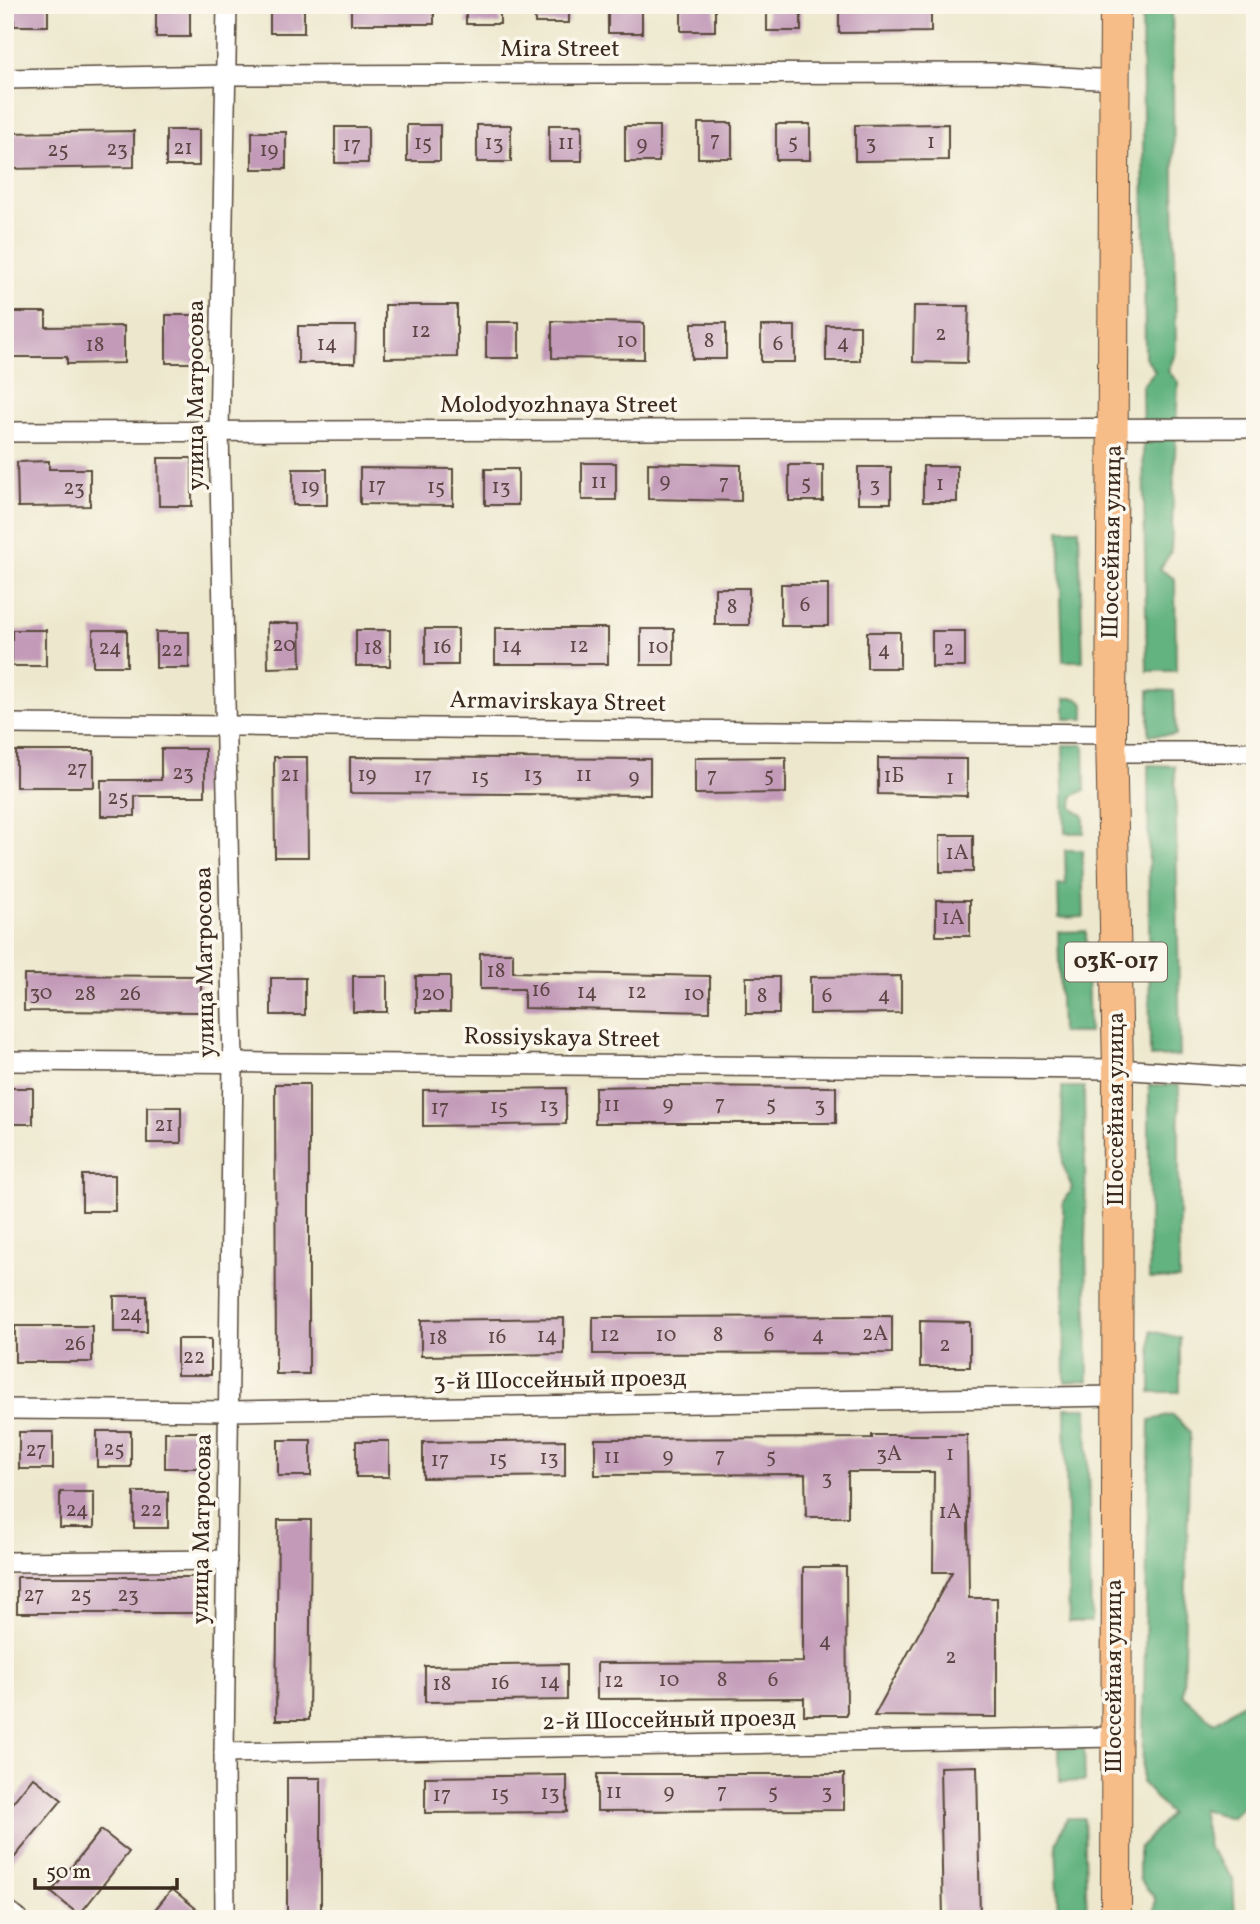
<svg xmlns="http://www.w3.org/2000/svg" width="1260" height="1924" viewBox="0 0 1260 1924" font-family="Vollkorn,serif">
  <rect width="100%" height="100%" fill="#fbf7ec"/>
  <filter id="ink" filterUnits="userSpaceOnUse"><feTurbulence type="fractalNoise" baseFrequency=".0143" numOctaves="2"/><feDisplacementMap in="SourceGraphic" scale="14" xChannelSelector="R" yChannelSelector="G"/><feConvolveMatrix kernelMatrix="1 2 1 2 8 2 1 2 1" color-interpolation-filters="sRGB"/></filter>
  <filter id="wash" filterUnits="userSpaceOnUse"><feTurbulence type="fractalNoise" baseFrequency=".00686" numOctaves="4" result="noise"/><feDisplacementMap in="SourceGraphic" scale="28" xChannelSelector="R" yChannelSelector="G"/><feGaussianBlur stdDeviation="1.57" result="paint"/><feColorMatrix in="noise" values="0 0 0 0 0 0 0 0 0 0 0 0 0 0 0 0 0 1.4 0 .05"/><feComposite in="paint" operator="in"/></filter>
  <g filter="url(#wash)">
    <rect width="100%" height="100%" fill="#ede8cd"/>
    <g fill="#62b37f" stroke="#4e6e4e" stroke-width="2">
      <path d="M1142,5H1172L1176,352L1168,371L1178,382L1171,552L1160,569L1175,579L1176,671H1147L1142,386L1155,371L1145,357Z"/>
      <path d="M1059,529H1079L1083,661H1063Z"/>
      <path d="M1149,690L1174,691L1176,735H1149Z"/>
      <path d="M1065,698H1076L1084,704V719H1065Z"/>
      <path d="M1063,745H1084L1085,790L1073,796L1072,808L1084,816V833H1065Z"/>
      <path d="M1148,765L1175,766L1180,1056L1150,1057Z"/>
      <path d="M1065,850H1082L1084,917L1059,918L1058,885L1066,884Z"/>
      <path d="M1086,931L1089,1033H1061L1058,932Z"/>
      <rect x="1149" y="1085" width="30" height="194"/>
      <path d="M1062,1087H1084L1088,1381L1065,1382L1063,1202L1072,1188L1063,1165Z"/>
      <path d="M1151,1331L1180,1338V1392H1151Z"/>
      <path d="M1065,1408H1087L1091,1622H1069Z"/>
      <path d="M1173,1415L1190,1432L1183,1695L1214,1723L1255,1694V1794L1231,1818L1201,1809L1208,1847L1233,1878L1235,1919H1154L1155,1898L1139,1879V1848L1170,1814L1142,1783L1150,1420Z"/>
      <path d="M1059,1748H1084L1085,1781L1060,1782Z"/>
      <path d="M1067,1818H1084L1087,1919H1059L1056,1843Z"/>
    </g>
    <g id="blocks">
      <g fill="#c39bb9">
        <rect x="14" y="5" width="34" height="21"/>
        <rect x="156" y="5" width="34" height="32"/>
        <rect x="270" y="5" width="34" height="28"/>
        <rect x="351" y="5" width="83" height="19"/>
        <rect x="466" y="5" width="34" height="19"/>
        <rect x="535" y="5" width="34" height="18"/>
        <rect x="608" y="5" width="34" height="28"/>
        <rect x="681" y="5" width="34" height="26"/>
        <rect x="767" y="5" width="34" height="26"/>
        <path d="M839,5H931V32L839,33Z"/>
        <rect x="698" y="123" width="34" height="35"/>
        <rect x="776" y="124" width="34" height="36"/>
        <path d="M948,124V160L855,161V125Z"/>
        <rect x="407" y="125" width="33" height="36"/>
        <rect x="477" y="125" width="34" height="37"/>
        <rect x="549" y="125" width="33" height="36"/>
        <rect x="625" y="126" width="34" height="36"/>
        <rect x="335" y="127" width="33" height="36"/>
        <rect x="166" y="130" width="33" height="36"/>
        <path d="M134,131V167L5,169V133Z"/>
        <rect x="252" y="132" width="34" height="37"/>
        <path d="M385,305H457V357L385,358Z"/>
        <path d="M914,306H969L967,363L913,362Z"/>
        <path d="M5,312H46V327L124,326V363L67,364V357H5Z"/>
        <rect x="166" y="315" width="34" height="48"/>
        <path d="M552,321L644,323V359L552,358Z"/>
        <rect x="486" y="322" width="33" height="36"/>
        <rect x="692" y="323" width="34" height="36"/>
        <rect x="826" y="325" width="34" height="36"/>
        <path d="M298,326H356L355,363H298Z"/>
        <rect x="761" y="326" width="34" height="36"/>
        <path d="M158,458H192V506H159Z"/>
        <path d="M49,461V469H90V506L18,507L17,462Z"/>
        <rect x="582" y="463" width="34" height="37"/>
        <path d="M648,463L741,465V501L648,499Z"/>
        <rect x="789" y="465" width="34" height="36"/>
        <rect x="923" y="466" width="34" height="36"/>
        <rect x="858" y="467" width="33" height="36"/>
        <path d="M360,468L453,469V505L360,504Z"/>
        <rect x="293" y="469" width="34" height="36"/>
        <rect x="485" y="469" width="33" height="36"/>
        <rect x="781" y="584" width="47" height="42"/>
        <rect x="715" y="588" width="34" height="37"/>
        <path d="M267,623H300L301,667L268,668Z"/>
        <rect x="495" y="628" width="113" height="36"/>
        <rect x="425" y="629" width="33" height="36"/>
        <rect x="641" y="629" width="33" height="36"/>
        <rect x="12" y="630" width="34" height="36"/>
        <rect x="93" y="630" width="34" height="36"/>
        <rect x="356" y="630" width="34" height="36"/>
        <rect x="932" y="631" width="33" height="36"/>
        <rect x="156" y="632" width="33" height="36"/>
        <rect x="867" y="632" width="33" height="36"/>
        <path d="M161,749H205V796H135V816H101V780H161Z"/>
        <rect x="16" y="751" width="78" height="36"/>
        <path d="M274,757H307L308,857H275Z"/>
        <path d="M350,757L650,759V795L350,793Z"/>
        <path d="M786,757V793L695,794V758Z"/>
        <path d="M878,758L967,759V796L878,794Z"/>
        <rect x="940" y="835" width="33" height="37"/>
        <rect x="936" y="900" width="34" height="36"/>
        <path d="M480,953H513V972L710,976V1012L524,1008V989H480Z"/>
        <path d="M24,975L201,976V1012L24,1011Z"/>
        <rect x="353" y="976" width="34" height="36"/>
        <rect x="416" y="976" width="34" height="36"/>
        <path d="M901,976V1013L810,1014V977Z"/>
        <rect x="746" y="977" width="33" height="37"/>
        <rect x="271" y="978" width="34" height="37"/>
        <path d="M275,1084H309V1374H276Z"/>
        <path d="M651,1086L836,1087V1123H595V1087Z"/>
        <rect x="5" y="1088" width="28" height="36"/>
        <path d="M566,1088V1124L423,1126V1090Z"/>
        <rect x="147" y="1107" width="34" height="36"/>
        <rect x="82" y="1175" width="33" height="36"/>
        <rect x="114" y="1296" width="33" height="36"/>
        <path d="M892,1316V1353L593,1354V1317Z"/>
        <path d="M564,1318V1354L421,1356V1320Z"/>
        <path d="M920,1321L970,1322V1367H920Z"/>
        <rect x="15" y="1326" width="77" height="36"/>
        <rect x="177" y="1339" width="34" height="36"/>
        <rect x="97" y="1431" width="34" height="36"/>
        <rect x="19" y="1432" width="34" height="37"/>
        <rect x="165" y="1432" width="34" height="36"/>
        <path d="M872,1435H967L969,1598H997V1717L874,1716L952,1572H933L934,1472H848V1517H806L805,1474L595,1475V1439L872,1438Z"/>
        <rect x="278" y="1440" width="33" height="36"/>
        <path d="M565,1440V1476L423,1478V1442Z"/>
        <rect x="356" y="1441" width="33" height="36"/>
        <rect x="60" y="1492" width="34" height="36"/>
        <rect x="134" y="1492" width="34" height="36"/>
        <path d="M278,1520H311L309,1720H276Z"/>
        <path d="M803,1567H846L847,1715H804V1698L597,1699V1663L803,1662Z"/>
        <rect x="17" y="1577" width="182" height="36"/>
        <path d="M567,1664V1700L425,1702V1666Z"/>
        <path d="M977,1766L980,1919H943L940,1767Z"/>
        <path d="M597,1774H844V1810L597,1811Z"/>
        <path d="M567,1775V1812L425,1813V1777Z"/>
        <path d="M33,1777L62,1800L5,1869V1812Z"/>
        <rect x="287" y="1778" width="34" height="137"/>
        <path d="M101,1830L129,1852L79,1915L51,1892Z"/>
        <path d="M172,1889L209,1919H147Z"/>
      </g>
    </g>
  </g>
  <g filter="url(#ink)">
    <use href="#blocks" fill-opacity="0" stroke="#564638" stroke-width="2"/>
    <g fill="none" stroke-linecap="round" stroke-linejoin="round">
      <g stroke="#564638" stroke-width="22">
        <g id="minor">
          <path d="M5,79L227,75L992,73L1115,80"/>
          <path d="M5,432L1255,428"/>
          <path d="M5,724L1111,734"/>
          <path d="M1112,752H1255"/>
          <path d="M5,1061L1118,1069L1255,1078"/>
          <path d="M5,1409L229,1411L1116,1396"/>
          <path d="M5,1562L227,1560"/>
          <path d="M224,1753L1115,1737"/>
          <path d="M5,1909L18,1919"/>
          <path d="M225,1919L224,1753L233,1060L219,432L227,5"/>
        </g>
      </g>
      <g stroke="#564638" stroke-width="32">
        <path id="primary" d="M1115,5L1111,734L1118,1069L1116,1919"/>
      </g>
      <use href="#minor" stroke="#fff" stroke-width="19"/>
      <use href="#primary" stroke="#f7bd88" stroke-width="30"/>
    </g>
  </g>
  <g text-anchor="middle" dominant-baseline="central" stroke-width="7" stroke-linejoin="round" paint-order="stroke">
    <g font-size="21" fill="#5d4645">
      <text x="715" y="140">7</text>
      <text x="793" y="142">5</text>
      <text x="931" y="142">1</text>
      <text x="423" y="143">15</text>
      <text x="494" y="143">13</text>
      <text x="566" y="143">11</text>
      <text x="871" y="143">3</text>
      <text x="642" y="144">9</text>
      <text x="352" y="145">17</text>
      <text x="183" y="148">21</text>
      <text x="117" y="149">23</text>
      <text x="58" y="150">25</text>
      <text x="269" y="150">19</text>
      <text x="421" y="331">12</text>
      <text x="941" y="334">2</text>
      <text x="627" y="341">10</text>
      <text x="709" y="341">8</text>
      <text x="843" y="343">4</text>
      <text x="327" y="344">14</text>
      <text x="778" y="344">6</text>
      <text x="95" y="345">18</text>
      <text x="665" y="481">9</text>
      <text x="599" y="482">11</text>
      <text x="724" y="483">7</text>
      <text x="806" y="483">5</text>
      <text x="940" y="484">1</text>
      <text x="875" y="485">3</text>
      <text x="377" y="486">17</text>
      <text x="310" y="487">19</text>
      <text x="436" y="487">15</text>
      <text x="501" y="487">13</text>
      <text x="74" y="488">23</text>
      <text x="805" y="605">6</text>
      <text x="732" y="607">8</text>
      <text x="284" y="645">20</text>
      <text x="512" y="646">14</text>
      <text x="579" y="646">12</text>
      <text x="442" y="647">16</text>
      <text x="658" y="647">10</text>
      <text x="110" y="648">24</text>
      <text x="373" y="648">18</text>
      <text x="949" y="649">2</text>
      <text x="172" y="650">22</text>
      <text x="884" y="650">4</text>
      <text x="77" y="769">27</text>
      <text x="183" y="773">23</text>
      <text x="290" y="775">21</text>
      <text x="367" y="775">19</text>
      <text x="533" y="775">13</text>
      <text x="584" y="775">11</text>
      <text x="769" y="775">5</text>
      <text x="423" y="776">17</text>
      <text x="712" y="776">7</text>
      <text x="894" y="776">1Б</text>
      <text x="480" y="777">15</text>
      <text x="634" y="777">9</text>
      <text x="950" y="778">1</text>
      <text x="118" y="798">25</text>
      <text x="957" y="853">1А</text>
      <text x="953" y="918">1А</text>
      <text x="496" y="971">18</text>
      <text x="541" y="990">16</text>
      <text x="587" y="992">14</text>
      <text x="637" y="992">12</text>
      <text x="41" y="993">30</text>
      <text x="85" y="994">28</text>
      <text x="130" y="994">26</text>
      <text x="433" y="994">20</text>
      <text x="694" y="994">10</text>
      <text x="884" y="995">4</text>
      <text x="762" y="996">8</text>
      <text x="827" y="996">6</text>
      <text x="668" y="1104">9</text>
      <text x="720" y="1104">7</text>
      <text x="771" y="1104">5</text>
      <text x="612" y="1105">11</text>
      <text x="820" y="1105">3</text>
      <text x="549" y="1106">13</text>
      <text x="499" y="1107">15</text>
      <text x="440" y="1108">17</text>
      <text x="164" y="1125">21</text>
      <text x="131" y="1314">24</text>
      <text x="875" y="1334">2А</text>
      <text x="610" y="1335">12</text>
      <text x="666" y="1335">10</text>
      <text x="718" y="1335">8</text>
      <text x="769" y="1335">6</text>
      <text x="818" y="1335">4</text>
      <text x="547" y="1336">14</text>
      <text x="497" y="1337">16</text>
      <text x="438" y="1338">18</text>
      <text x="75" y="1344">26</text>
      <text x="945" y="1345">2</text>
      <text x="194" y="1357">22</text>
      <text x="114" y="1449">25</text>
      <text x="36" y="1450">27</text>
      <text x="889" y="1454">3А</text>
      <text x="950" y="1454">1</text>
      <text x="668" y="1456">9</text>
      <text x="720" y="1456">7</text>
      <text x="771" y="1456">5</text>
      <text x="612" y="1457">11</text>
      <text x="549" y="1458">13</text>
      <text x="498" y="1459">15</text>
      <text x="440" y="1460">17</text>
      <text x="827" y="1478">3</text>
      <text x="77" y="1510">24</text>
      <text x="151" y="1510">22</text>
      <text x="950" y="1512">1А</text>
      <text x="34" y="1595">27</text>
      <text x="81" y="1595">25</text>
      <text x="128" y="1595">23</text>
      <text x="825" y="1641">4</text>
      <text x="951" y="1657">2</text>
      <text x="669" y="1680">10</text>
      <text x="722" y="1680">8</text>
      <text x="773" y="1680">6</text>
      <text x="614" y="1681">12</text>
      <text x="550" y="1682">14</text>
      <text x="500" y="1683">16</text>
      <text x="442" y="1684">18</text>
      <text x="614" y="1792">11</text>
      <text x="669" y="1792">9</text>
      <text x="722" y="1792">7</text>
      <text x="773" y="1792">5</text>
      <text x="827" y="1792">3</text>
      <text x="550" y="1793">13</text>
      <text x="500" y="1794">15</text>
      <text x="442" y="1795">17</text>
    </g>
    <rect fill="#fbf7ec" stroke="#75685c" stroke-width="2" x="1065" y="942.5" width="102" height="39" rx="5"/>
    <g font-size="23" font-weight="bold" fill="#3b2a1e">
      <text x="1116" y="962">03К-017</text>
    </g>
    <g font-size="24" fill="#3b2a1e" stroke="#fbf7ec">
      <text x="560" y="50">Mira Street</text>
      <text transform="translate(197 395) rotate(-90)">улица Матросова</text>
      <text x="559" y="406">Molodyozhnaya Street</text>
      <text transform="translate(1113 542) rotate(-89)">Шоссейная улица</text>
      <text transform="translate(558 703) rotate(1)">Armavirskaya Street</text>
      <text transform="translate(206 962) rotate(-91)">улица Матросова</text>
      <text transform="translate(562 1039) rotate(1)">Rossiyskaya Street</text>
      <text transform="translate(1117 1109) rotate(-90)">Шоссейная улица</text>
      <text transform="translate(560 1381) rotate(-1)">3-й Шоссейный проезд</text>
      <text transform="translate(203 1529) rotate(-89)">улица Матросова</text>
      <text transform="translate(1115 1676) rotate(-90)">Шоссейная улица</text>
      <text transform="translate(669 1721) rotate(-1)">2-й Шоссейный проезд</text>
    </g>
  </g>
  <rect width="1260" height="1924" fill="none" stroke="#fbf7ec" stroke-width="28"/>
  <path d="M35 1878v10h142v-10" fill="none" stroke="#3b2a1e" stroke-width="3.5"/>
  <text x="46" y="1878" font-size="21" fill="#3b2a1e" stroke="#fbf7ec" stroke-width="5" paint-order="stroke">50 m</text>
</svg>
